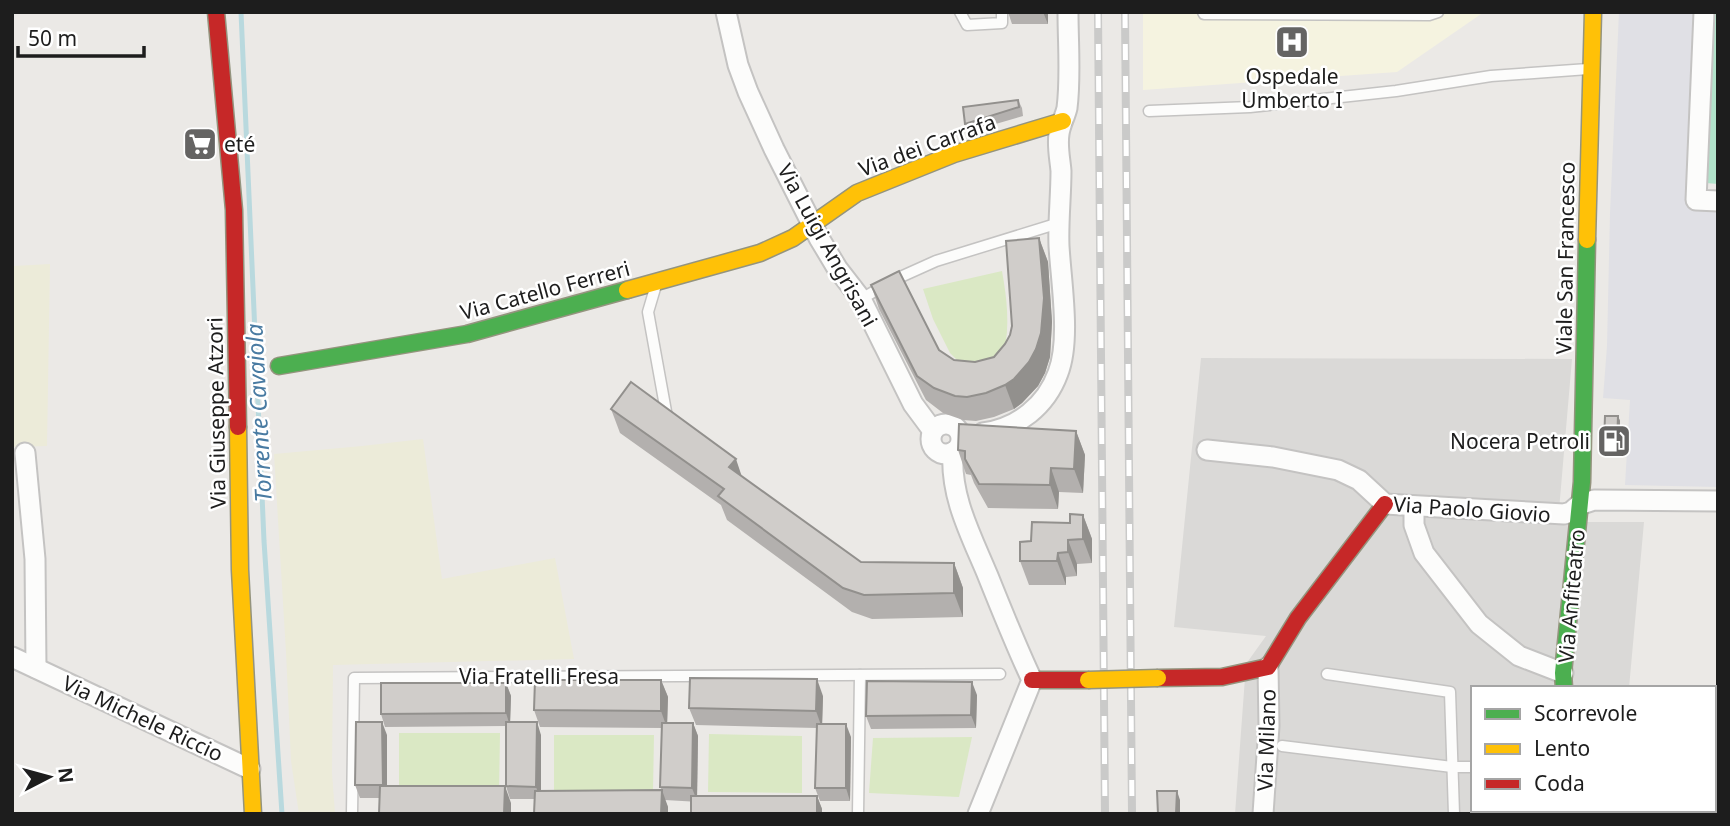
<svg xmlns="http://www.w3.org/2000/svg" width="1730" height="826" viewBox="0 0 1730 826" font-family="'Noto Sans',sans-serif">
  <rect width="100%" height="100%" fill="#ebe9e6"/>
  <g fill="#dad9d7">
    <path d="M1201,358L1572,359L1558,522H1644L1629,688H1473V810H1617V814H1235L1246,664L1266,636L1174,627Z"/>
    <path d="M1714,721H1718V814H1640L1641,810H1714Z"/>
  </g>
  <path fill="#f5f3e0" d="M1143,12H1484L1397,72L1143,90Z"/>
  <g fill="#ecebd9">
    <path d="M12,259L14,266L50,264L47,446L12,447Z"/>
    <path d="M423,439L442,579L555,558L574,659L333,665L332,773L335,814H299L291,761L286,652L274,454L362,446Z"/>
  </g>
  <g fill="#dae8c4">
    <path d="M1002,271C1007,299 1010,325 1004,352L988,365L967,364L956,359L950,353L933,319L923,289Z"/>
    <path d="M399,733H500L499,792L399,791Z"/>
    <path d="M709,734L802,736V793L708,792Z"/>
    <path d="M554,735H654L653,792H554Z"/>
    <path d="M972,737L959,797L869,793L873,738Z"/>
  </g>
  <path fill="#b1e2ca" d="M1712,12H1718V184L1706,183Z"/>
  <path fill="#e0e0e5" d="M1619,12H1693L1687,207L1718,209V487L1625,485L1630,400L1603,398L1607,346L1610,213Z"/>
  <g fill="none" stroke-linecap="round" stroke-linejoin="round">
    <path stroke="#b9d9de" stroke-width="5" d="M241,12L264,541L282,814"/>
    <g stroke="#c4c3c2" stroke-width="13">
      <g id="lane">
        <path d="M960,12L967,25L1002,23V12"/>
        <path d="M1203,12L1204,14L1429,15L1438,12"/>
        <path d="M1149,111L1250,107L1396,91L1491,76L1588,69"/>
        <path d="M656,285L648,312L667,417"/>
        <path d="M861,299L896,279L936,261L1059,223"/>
        <path d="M1327,674L1450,692L1454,814"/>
        <path d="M1282,746L1452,767H1473"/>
        <path d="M352,814L354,678L1000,674"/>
        <path d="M858,814L860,675"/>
      </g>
    </g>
    <g stroke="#c4c3c2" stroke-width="23">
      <g id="street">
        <path d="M726,12L738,65L748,92L774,149L819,238L837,268L861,299L913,404L933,431"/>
        <path d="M1704,12L1696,200L1718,201"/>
        <circle cx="946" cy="439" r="15"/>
        <path d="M983,433C1018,428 1046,406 1058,373C1071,340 1061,282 1059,246C1058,221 1061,196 1061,171C1060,159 1057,146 1059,134C1060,125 1065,117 1067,108C1071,77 1068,44 1068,12"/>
        <path d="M1207,450L1273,457L1338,470L1359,480L1385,504L1564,514L1571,512L1579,505L1594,500L1718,501"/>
        <path d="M953,452C950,497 971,535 988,576C1002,611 1016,646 1032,680L978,814"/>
        <path d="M25,453L35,559L36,668"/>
        <path d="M1414,506V525L1424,553L1479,624L1519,656L1563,673"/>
        <path d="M12,657L250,769"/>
        <path d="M1570,810L1571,814"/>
        <path d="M1263,814L1269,726L1268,667"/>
      </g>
    </g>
    <g stroke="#94947e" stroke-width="19">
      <g id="fast">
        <path d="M279,366L467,334L627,290"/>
        <path d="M1564,688L1563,673L1582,482L1587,240"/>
      </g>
    </g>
    <g stroke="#94947e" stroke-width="19">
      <g id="slow">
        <path d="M1587,240L1593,12"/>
        <path d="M627,290L760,253L793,238L857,193L954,154L1063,121"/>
        <path d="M238,427L240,570L253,814"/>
      </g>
    </g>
    <g stroke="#94947e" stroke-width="19">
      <g id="jam">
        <path d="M216,12L234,210L238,427"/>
        <path d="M1158,678L1222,677L1268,667L1298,618L1385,504"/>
        <path d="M1032,680H1088"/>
      </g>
    </g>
    <use href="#lane" stroke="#fcfcfb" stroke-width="10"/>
    <use href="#street" stroke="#fcfcfb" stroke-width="19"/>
    <use href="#fast" stroke="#4caf50" stroke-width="16"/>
    <use href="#slow" stroke="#ffc107" stroke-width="16"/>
    <use href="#jam" stroke="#c62828" stroke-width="16"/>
    <g stroke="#cacac9" stroke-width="8">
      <g id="rail">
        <path d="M1098,12L1105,814"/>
        <path d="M1125,12L1132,814"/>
      </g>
    </g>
    <use href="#rail" stroke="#fff" stroke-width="5" stroke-dasharray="16" stroke-linecap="butt"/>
    <g stroke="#94947e" stroke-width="19" stroke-linecap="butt">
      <path id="slow-bridge" d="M1088,680L1158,678"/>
    </g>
    <use href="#slow-bridge" stroke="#ffc107" stroke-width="16"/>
  </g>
  <g fill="#b3b0ae">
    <path d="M1008,12H1048V24H1012Z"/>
    <path d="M1018,100L1022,108L1023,116L968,132L965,124Z"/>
    <path d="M1039,238L1048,262L1052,322L1050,357L1045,373L1038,386L1022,403L1014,409L994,417L976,421L963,420L943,413L926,400L879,309L871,285L939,350L954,360L975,362L994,357L1005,344L1010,335Z"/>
    <path d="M611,409L742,477L861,562L954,563L963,588V617L872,619L852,612L727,520L721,505L620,433Z"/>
    <path d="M1618,416L1620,421L1619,448H1605L1604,443Z"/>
    <path d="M1076,431L1085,455L1083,493L1059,492L1058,509L988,508L974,483L971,475L966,474L958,450Z"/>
    <path d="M1083,515L1092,539V563L1077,564V576L1066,577V585H1029L1020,561L1031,541L1070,523Z"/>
    <path d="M661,680L668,697L667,723H693L698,736L697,796H817L822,809L665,800L668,807V814H534V799H510L506,786V726L385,727L381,714L506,683L511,696L510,722L541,735V791L662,790L660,787L662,728L540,727L534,710Z"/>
    <path d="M977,695L976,728L871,729L866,716Z"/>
    <path d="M823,696L822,724L851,737L850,801H820L815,788L817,728L696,725L689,708Z"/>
    <path d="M387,735V786L511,803V814H379L380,798H360L355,785Z"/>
  </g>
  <g fill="#92908d">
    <path d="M1043,12H1048V24Z"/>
    <path d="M1039,238L1048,262L1052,322L1050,357L1045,373L1038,386L1022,403L1014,409L1005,385Z"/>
    <path d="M1618,416L1620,421L1619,448L1617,443Z"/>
    <path d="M1076,431L1085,455L1083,493L1074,469Z"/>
    <path d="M736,459L744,483L729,467Z"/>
    <path d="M1051,468L1059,492L1058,509L1050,485Z"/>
    <path d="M1083,515L1092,539V563L1083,539Z"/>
    <path d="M1068,540L1077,564V576L1068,552Z"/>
    <path d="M1058,553L1066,577V585L1057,561Z"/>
    <path d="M954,563L963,588V617L954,593Z"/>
    <path d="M817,679L823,696L822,728L816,711Z"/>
    <path d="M661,680L668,697L667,728L661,711Z"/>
    <path d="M972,682L977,695L976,728L971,715Z"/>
    <path d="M506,683L511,696L510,726L506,713Z"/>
    <path d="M382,722L387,735V798L383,785Z"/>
    <path d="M537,722L541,735V800L536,787Z"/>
    <path d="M693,723L698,736L697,801L692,788Z"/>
    <path d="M846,724L851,737L850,801L846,788Z"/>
    <path d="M505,786L511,803V814H504Z"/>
    <path d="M662,790L668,807V814H661Z"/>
    <path d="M1177,791L1180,800V814H1176Z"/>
    <path d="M817,796L822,809V814H817Z"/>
  </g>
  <g fill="#d0cdca" stroke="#92908d" stroke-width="2">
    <path d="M1018,100L1019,107L965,124L963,107Z"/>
    <path d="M1039,238L1044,298L1041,333L1036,349L1029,362L1014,379L1005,385L986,393L967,397L955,396L934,388L917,376L871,285L899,271L939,350L954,360L975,362L994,357L1005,344L1010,335L1012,326L1006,241Z"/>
    <path d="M631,382L736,459L729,467L861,562L954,563V593L864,595L843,588L718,496L724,489L611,409Z"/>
    <path d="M1605,416H1618L1617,443H1604Z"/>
    <path d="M959,424L1076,431L1074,469L1051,468L1050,485L979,484L965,459V451L958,450Z"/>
    <path d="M1070,514L1083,515V539L1068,540V552L1058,553L1057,561H1020V542L1031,541L1032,522L1070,523Z"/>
    <path d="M690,678L817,679L816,711L689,708Z"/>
    <path d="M535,680H661V711L534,710Z"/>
    <path d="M867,681L972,682L971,715L866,716Z"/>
    <path d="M381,683H506V713L381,714Z"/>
    <path d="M356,722H382L383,785H355Z"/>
    <path d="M506,722H537L536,787L506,786Z"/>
    <path d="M662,723H693L692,788L660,787Z"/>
    <path d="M817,724H846V788H815Z"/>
    <path d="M380,786H505L504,814H379Z"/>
    <path d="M662,790L661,814H534L535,791Z"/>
    <path d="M1157,791H1177L1176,814H1158Z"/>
    <rect x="691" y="796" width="126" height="18"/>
  </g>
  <defs>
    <g id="hospital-square" transform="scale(1.75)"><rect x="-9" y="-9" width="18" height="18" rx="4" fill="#656463" stroke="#fff"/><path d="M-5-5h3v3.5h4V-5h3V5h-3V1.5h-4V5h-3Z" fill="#fff"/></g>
    <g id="supermarket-square" transform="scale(1.75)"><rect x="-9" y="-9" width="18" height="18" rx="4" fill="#656463" stroke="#fff"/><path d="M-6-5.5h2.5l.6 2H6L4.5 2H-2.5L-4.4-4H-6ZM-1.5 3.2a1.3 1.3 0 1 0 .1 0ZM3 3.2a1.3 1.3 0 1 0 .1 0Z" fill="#fff"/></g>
    <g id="fuel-square" transform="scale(1.75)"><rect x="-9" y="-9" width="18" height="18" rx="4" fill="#656463" stroke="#fff"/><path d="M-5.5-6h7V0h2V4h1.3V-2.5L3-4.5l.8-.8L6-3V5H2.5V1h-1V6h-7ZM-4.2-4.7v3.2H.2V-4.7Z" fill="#fff"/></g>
  </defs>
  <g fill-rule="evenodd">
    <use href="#hospital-square" x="1292" y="42"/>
    <use href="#supermarket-square" x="200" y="144"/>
    <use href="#fuel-square" x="1614" y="441"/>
  </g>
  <g text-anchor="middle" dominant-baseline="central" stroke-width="5" stroke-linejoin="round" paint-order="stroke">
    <g font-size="21" fill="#1d1d1d" stroke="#fff">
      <text x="1292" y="76">Ospedale<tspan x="1292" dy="24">Umberto I</tspan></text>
      <text x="224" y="144" text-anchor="start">eté</text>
      <text x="1590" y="441" text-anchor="end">Nocera Petroli</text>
    </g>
    <g font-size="21" fill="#1d1d1d" stroke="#fff">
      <text transform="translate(927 145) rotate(-20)">Via dei Carrafa</text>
      <text transform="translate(828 245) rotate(61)">Via Luigi Angrisani</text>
      <text transform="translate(1565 258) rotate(-89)">Viale San Francesco</text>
      <text transform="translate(545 290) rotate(-15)">Via Catello Ferreri</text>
      <text transform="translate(216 413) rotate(-91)">Via Giuseppe Atzori</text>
      <text transform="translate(1472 509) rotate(4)">Via Paolo Giovio</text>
      <text transform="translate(1571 596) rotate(-85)">Via Anfiteatro</text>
      <text x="539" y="676">Via Fratelli Fresa</text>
      <text transform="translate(143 718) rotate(25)">Via Michele Riccio</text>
      <text transform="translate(1266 740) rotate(-88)">Via Milano</text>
    </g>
    <g font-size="23" font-style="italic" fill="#497ba2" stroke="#fff">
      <text transform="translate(258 413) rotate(-93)">Torrente Cavaiola</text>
    </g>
  </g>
  <rect width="1730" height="826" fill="none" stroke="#1d1d1d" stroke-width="28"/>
  <rect x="1471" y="686" width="245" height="126" fill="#ffffff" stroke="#a5a5a5" stroke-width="2"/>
  <rect x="1485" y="709" width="35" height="10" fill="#4caf50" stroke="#a5a5a5" stroke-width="2"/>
  <text x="1534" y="721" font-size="21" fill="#1d1d1d">Scorrevole</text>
  <rect x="1485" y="744" width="35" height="10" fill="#ffc107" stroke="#a5a5a5" stroke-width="2"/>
  <text x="1534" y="756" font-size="21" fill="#1d1d1d">Lento</text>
  <rect x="1485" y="779" width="35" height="10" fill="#c62828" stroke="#a5a5a5" stroke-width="2"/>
  <text x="1534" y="791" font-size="21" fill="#1d1d1d">Coda</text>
  <g transform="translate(49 777) rotate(84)" stroke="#ffffff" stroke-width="5" paint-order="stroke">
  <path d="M0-5L12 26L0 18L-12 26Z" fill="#1d1d1d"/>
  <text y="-10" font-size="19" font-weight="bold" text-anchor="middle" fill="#1d1d1d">N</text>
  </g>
  <path d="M18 46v10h126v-10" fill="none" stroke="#1d1d1d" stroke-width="3.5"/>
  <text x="28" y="46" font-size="21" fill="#1d1d1d" stroke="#ffffff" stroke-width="5" paint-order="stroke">50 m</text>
</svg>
